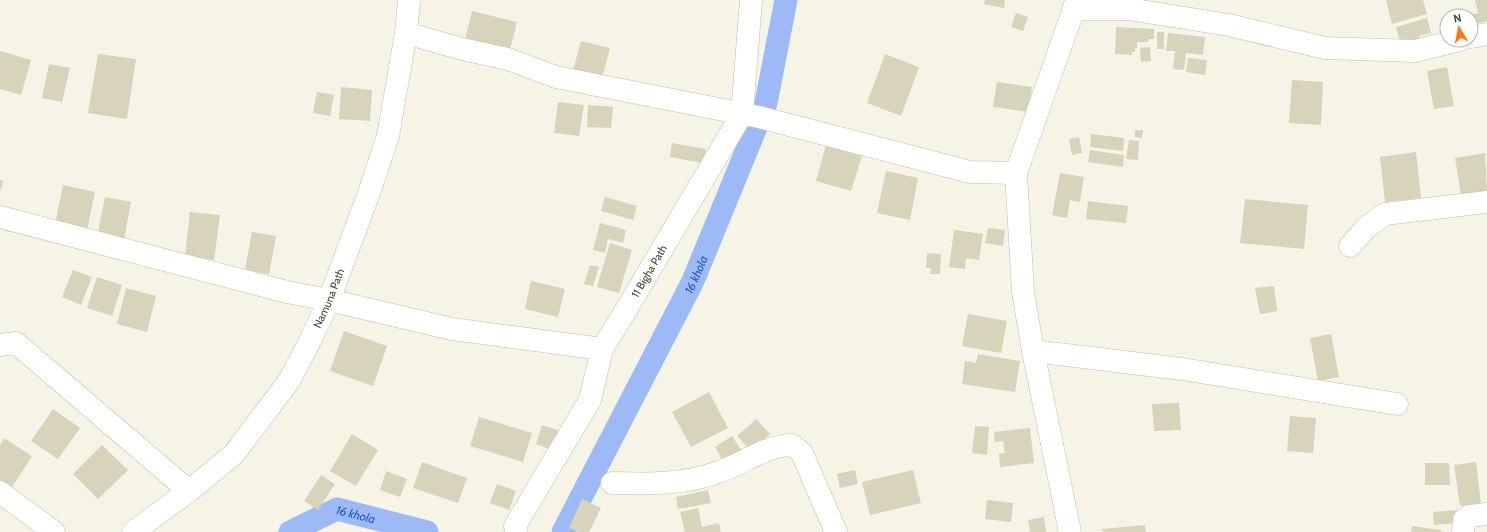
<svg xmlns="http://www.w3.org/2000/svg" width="1487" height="532" viewBox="0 0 1487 532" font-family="Cabin,sans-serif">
  <rect width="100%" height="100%" fill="#f5f4e6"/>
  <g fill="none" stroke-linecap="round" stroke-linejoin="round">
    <g stroke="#9dbaf6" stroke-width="23">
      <path id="s1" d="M290,532L337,509L427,532"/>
      <path id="s2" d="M563,532L693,281L766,103L786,0"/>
    </g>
  </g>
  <g fill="#d7d4bb">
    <path d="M985,0H1005L1004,8L984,4Z"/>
    <path d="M1386,0H1423L1427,14L1392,24Z"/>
    <path d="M1475,0H1487V21L1471,25V15L1478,13Z"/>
    <path d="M472,11L517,22L509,54L464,43Z"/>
    <path d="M1016,13L1028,17L1023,31L1011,27Z"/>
    <path d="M1427,18L1431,33L1419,36L1422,44L1402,49L1396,27Z"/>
    <path d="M1116,27L1154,29V39H1149L1148,42H1137V48H1135V52H1132V55L1115,54Z"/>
    <rect x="1157" y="32" width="7" height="17"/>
    <path d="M1168,33L1205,37L1203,55L1186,53L1184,70L1173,69L1175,51H1166Z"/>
    <path d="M581,41L610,48L602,78L573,70Z"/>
    <path d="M1150,47L1151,61L1141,62L1140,48Z"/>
    <path d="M0,51L31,60L21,95L0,89Z"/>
    <path d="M98,54L136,59L127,119L88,113Z"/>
    <path d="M885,54L919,67L901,116L867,103Z"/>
    <path d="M1188,58L1207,60L1205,75L1186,72Z"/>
    <path d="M49,64L70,68L62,102L42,98Z"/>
    <path d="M1447,67L1454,106L1434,109L1427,71Z"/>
    <path d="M1292,80L1323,82L1321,125L1289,123Z"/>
    <path d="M997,82L1032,87L1028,112L993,107Z"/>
    <path d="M341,87L372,90L370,121L339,119Z"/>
    <path d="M317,92L334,95L330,116L313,113Z"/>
    <path d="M558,102L584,105L579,136L554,133Z"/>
    <path d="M588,105L613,107L611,128L587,127Z"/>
    <path d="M1135,130H1143L1142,138L1135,137Z"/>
    <path d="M1091,134L1124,138L1123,151L1090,147Z"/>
    <path d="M1079,137L1082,153L1072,155L1069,139Z"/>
    <path d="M1129,140L1139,141L1138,160L1126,159Z"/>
    <path d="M672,143L706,149L703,163L670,157Z"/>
    <path d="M826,145L862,156L851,191L816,181Z"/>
    <path d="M1090,150L1124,155L1123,167L1088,162Z"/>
    <path d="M1416,152L1421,198L1385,202L1380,157Z"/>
    <path d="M1485,153L1487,191L1461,195L1455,158Z"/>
    <path d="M886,171L918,178L910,220L877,213Z"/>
    <path d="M1060,173L1084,177L1080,202L1070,200L1067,218L1052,215Z"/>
    <path d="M0,180L3,181L1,190H0Z"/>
    <path d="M63,185L95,192L87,230L55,224Z"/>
    <path d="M105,197L131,202L123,244L98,232Z"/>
    <path d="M605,197L637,206L633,220L601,211Z"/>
    <path d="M1245,199L1308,205L1304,249L1240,243Z"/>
    <path d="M1088,201L1128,206L1126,223L1086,219Z"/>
    <path d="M190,212L220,215L214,260L185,256Z"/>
    <path d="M600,223L626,230L623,243L608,239L605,253L593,250Z"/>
    <path d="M988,228L1005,230L1003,246L985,243Z"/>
    <path d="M954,230L983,234L979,260L966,258L965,269L949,267Z"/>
    <path d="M252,232L276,236L269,274L245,270Z"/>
    <path d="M610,243L632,250L619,293L597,287Z"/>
    <path d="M927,253L941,254L940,274H930L931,268H926Z"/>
    <path d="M590,265L599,267L593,286L584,284Z"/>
    <path d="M73,270L92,277L81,305L62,297Z"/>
    <path d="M97,277L122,285L112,316L87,308Z"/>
    <path d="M531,281L565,289L558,317L525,309Z"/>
    <path d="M1274,286L1277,311L1260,314L1255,288Z"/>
    <path d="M126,288L156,296L147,332L117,324Z"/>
    <path d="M968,314L1007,321L1001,353L962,346Z"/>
    <path d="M344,331L387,346L373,386L330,371Z"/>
    <path d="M1331,334L1339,377L1318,381L1310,338Z"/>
    <path d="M978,354L1020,361L1015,392L962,384L965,361L976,363Z"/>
    <path d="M709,392L728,428L691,447L672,412Z"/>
    <path d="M1179,403L1181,430L1154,431L1152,404Z"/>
    <path d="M53,409L80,428L58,459L31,441Z"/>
    <path d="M1290,416L1316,418L1313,453L1287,451Z"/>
    <path d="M479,417L532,433L523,462L470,446Z"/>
    <path d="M756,419L770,434L751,451L737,436Z"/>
    <path d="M542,425L558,430L552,450L536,444Z"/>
    <path d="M975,426L989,427L987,455L972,453Z"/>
    <path d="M1030,428L1034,463L1000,467L999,454L1005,453L1003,441L995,442L994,432Z"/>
    <path d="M352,434L378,450L356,486L330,471Z"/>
    <path d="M732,436L743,453L725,465L715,447Z"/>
    <path d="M4,438L32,456L12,487L0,480V445Z"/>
    <path d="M102,445L128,470L98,499L73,474Z"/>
    <path d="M422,462L467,478L458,503L413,488Z"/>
    <path d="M1476,462L1481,504L1460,506L1454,465Z"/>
    <path d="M1425,463H1449L1450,485H1425Z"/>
    <path d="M855,470L858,484L840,488L837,474Z"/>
    <path d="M913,470L921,503L870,515L862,482Z"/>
    <path d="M386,471L407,479L400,497L380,490Z"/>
    <path d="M321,475L335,484L318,510L304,501Z"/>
    <path d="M497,484L516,491L509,510L490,503Z"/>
    <path d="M708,490L711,503L678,509L676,497Z"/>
    <path d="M582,499L601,508L589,532H579L569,528Z"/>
    <path d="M987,500L1013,503L1011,522L985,519Z"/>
    <path d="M698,508L702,527L719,523L721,532H685L680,512Z"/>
    <path d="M1457,510L1458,523L1434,525L1433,512Z"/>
    <path d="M1044,517L1046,532H1026L1030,531L1028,520Z"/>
    <path d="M1145,525L1146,532H1103L1102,529Z"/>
    <path d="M1412,526L1441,530V532H1411Z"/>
  </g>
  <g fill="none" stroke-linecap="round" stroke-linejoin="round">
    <g stroke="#c1bfa8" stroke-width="23">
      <g id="minor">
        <path d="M1073,9H1128L1229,25L1325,48L1415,51L1460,40"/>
        <path d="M406,33L462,49L508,59L556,77L759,117L970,172L1016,173"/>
        <path d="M1471,37L1487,34"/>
        <path d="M0,217L287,292L329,300L452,329L602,349"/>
        <path d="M1350,246L1367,227L1385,214L1487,202"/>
        <path d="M0,345L16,343L189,491"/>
        <path d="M1033,351L1182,369L1397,404"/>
        <path d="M612,483C648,484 686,485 721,471C744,463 767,445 792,445L802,453L836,532"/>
        <path d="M0,492L54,532"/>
        <path id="s3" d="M133,532L189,491L234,454L289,381L310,341L329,300L369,193L388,136L406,33L409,0"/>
        <path id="s4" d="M516,532L515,526L590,400L602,349L626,310L742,114L751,0"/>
        <path d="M1070,532L1033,351L1023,292L1016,173L1077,0"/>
        <path d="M1463,532L1464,520L1470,516L1487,514"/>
      </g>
    </g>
    <use href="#minor" stroke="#fff" stroke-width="22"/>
  </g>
  <g text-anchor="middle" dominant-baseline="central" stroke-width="3" stroke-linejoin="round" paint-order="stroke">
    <g font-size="11" fill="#484635" stroke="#fff">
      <text stroke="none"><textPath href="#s4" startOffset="296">11 Bigha Path</textPath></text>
      <text stroke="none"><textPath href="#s3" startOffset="311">Namuna Path</textPath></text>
    </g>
    <g font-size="12" font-style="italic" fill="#2453be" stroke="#fff">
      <text stroke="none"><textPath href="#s2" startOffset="290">16 khola</textPath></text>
      <text stroke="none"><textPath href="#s1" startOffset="72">16 khola</textPath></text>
    </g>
  </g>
  <g transform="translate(1459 28) rotate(350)"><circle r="19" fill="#ffffff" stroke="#b6b5ae"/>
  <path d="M0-3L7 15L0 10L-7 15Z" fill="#ff7713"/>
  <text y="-6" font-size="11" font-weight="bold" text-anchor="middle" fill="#484635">N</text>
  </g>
</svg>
